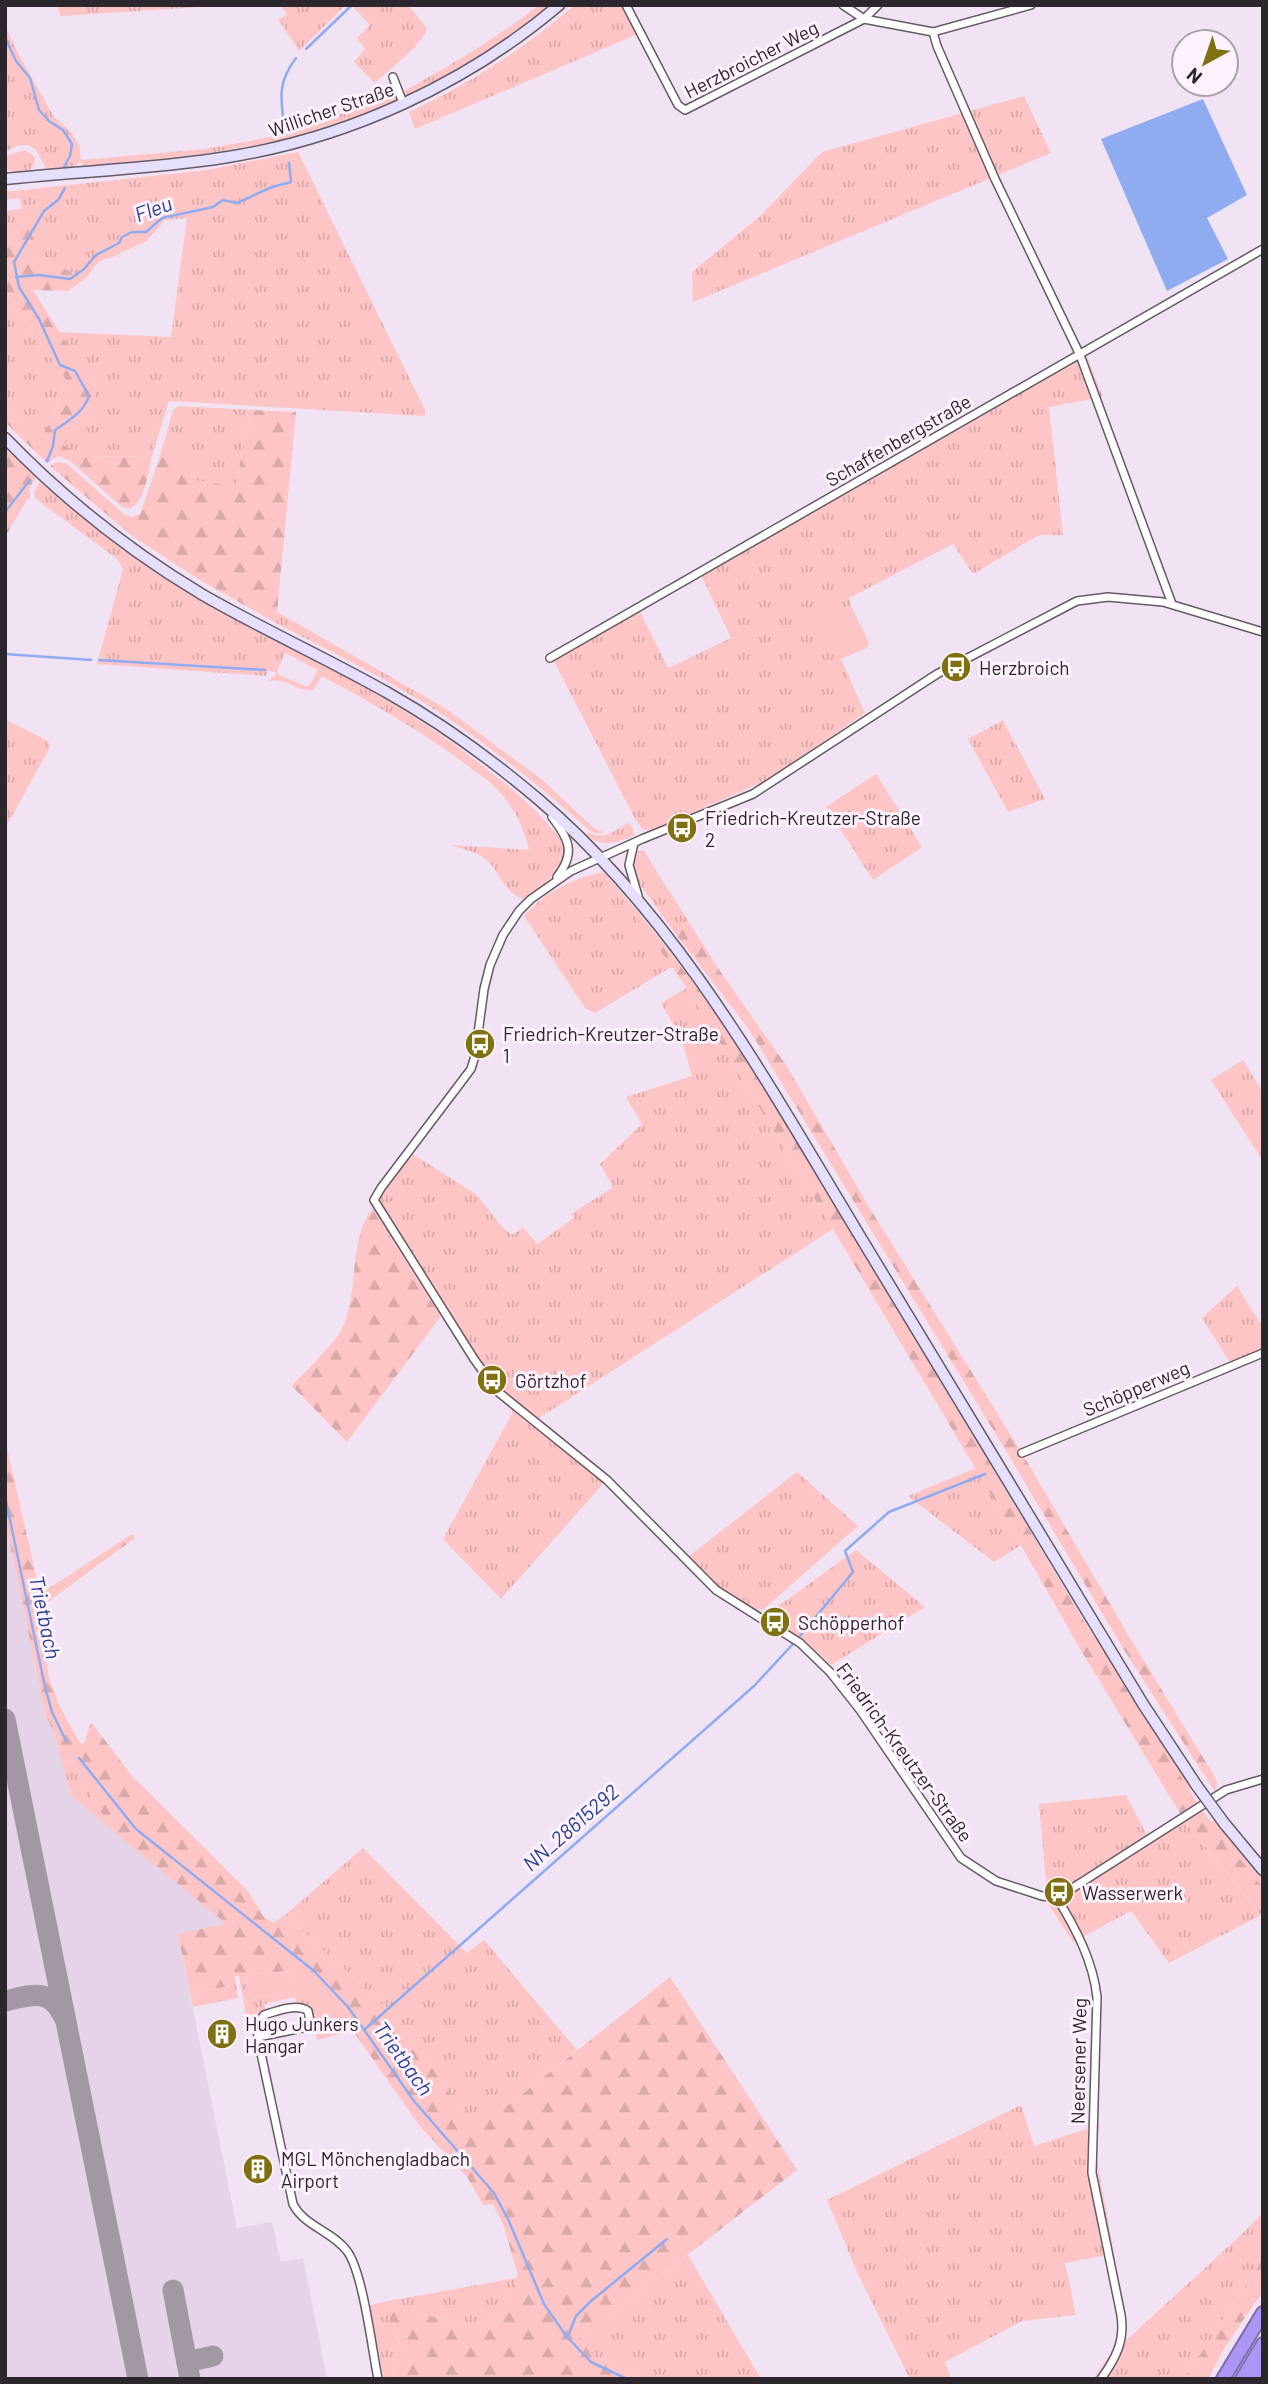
<svg xmlns="http://www.w3.org/2000/svg" width="1268" height="2384" viewBox="0 0 1268 2384" font-family="Barlow,sans-serif">
  <defs>
    <pattern id="grass-tufts" width="24" height="20" patternUnits="userSpaceOnUse" patternTransform="scale(1.75)"><rect width="24" height="20" fill="#fec5c6"/><path d="M3 7l-1-3M5 7V3M7 7l1-3M15 17l-1-3M17 17v-4M19 17l1-3" fill="none" stroke="#daa9aa"/></pattern>
    <pattern id="forest-firs" width="22" height="20" patternUnits="userSpaceOnUse" patternTransform="scale(1.75)"><rect width="22" height="20" fill="#fec5c6"/><path d="M5 1l3.5 6h-7zM16 11l3.5 6h-7z" fill="#daa9aa"/></pattern>
  </defs>
  <rect width="100%" height="100%" fill="#f1e3f3"/>
  <path fill="#e5d4e8" d="M5,1520L45,1713L55,1735L72,1796L223,1921L224,1924L178,1935L237,2228L272,2222L281,2262L303,2258L327,2379H5Z"/>
  <g fill="url(#grass-tufts)" fill-rule="evenodd">
    <path d="M56,5H231L61,16Z"/>
    <path d="M281,5H346L299,51L278,19L287,15Z"/>
    <path d="M351,5H408L427,28C425,43 387,71 375,83L354,62L365,49L357,38L370,25Z"/>
    <path d="M539,5H550C509,40 463,69 414,92L406,95L402,92C450,66 495,39 539,5Z"/>
    <path d="M567,5H571L491,64L411,108V105C468,78 518,44 567,5Z"/>
    <path d="M575,5H623L638,34L415,129L409,112C470,84 524,48 575,5Z"/>
    <path d="M5,26L20,57L54,117L70,131L79,145L81,160L205,149L245,142L302,130L358,107H366L387,90V82H391L397,98L395,102L349,119L279,141L203,154L100,165L83,166L80,161L74,167L46,168L35,149L28,145L16,146L5,152Z"/>
    <path d="M1024,96L1051,153L693,302L692,272L759,217L822,152Z"/>
    <path d="M25,150L35,157C36,175 18,172 5,170V156Z"/>
    <path d="M298,152L425,410V416L169,401L152,456L86,457L62,445L92,415L96,390L57,332L171,337L187,218L165,220L146,241L113,257L99,261L86,278L62,268L23,261L27,218L5,250V211L21,209L22,206L19,198L5,200V192L207,170Z"/>
    <path d="M5,290L66,380L52,420L40,440L5,404Z"/>
    <path d="M1086,355L1103,397L1049,407L1063,535H1039L973,574L953,544L849,598L851,606L846,607L837,657L841,659L865,713L768,780L650,831L642,829L634,817L554,661L639,610L668,668L731,638L701,575L1059,368Z"/>
    <path d="M178,406L252,410L235,488L182,478L160,456L173,410Z"/>
    <path d="M40,481C82,519 126,554 175,583C277,644 387,690 480,764C502,781 525,798 544,820C551,828 563,838 566,849C569,867 536,891 523,899C505,893 500,873 488,861C478,852 463,849 451,845L529,850C525,828 512,805 497,789C489,780 477,773 468,766C422,731 372,703 322,676L313,690C297,692 285,677 269,681L277,673L268,670L266,676L97,664L123,569L117,559L36,499L34,492ZM285,653L318,670L309,686H305L279,675L277,671Z"/>
    <path d="M277,612L445,708L540,778L594,828L604,833H594L588,829C541,787 493,748 440,713C388,679 331,652 276,623Z"/>
    <path d="M5,719L48,741L50,747L5,829Z"/>
    <path d="M1003,720L1045,799L1008,812L968,739Z"/>
    <path d="M876,774L922,847L873,880L826,807Z"/>
    <path d="M628,823L633,828L634,836C616,842 603,849 586,835L588,832C603,841 614,831 628,823Z"/>
    <path d="M638,851H644L647,855C660,879 676,900 690,924L675,933L636,879L632,862Z"/>
    <path d="M604,872L673,966L595,1013L585,1008L524,916C545,892 572,878 604,872Z"/>
    <path d="M687,988L833,1229L539,1418L610,1476L501,1599L443,1539L513,1412L492,1391L472,1363L372,1209L411,1153L477,1195L501,1226L512,1235L523,1227L537,1244L574,1218L571,1214L612,1188L611,1183L600,1164L642,1124L626,1097L692,1076L682,1040L661,1003Z"/>
    <path d="M1243,1060L1263,1092V1161L1211,1080Z"/>
    <path d="M1237,1286L1263,1328V1349L1230,1362L1202,1318Z"/>
    <path d="M976,1468L1021,1545L994,1562L908,1496Z"/>
    <path d="M797,1472L858,1526L764,1609L753,1610L719,1588L688,1557Z"/>
    <path d="M856,1550L925,1607L831,1665L805,1641L771,1619L770,1612Z"/>
    <path d="M1096,1635L1193,1788L1189,1790L1093,1637Z"/>
    <path d="M71,1760L100,1811L118,1835L72,1796L62,1762Z"/>
    <path d="M1126,1795L1148,1837L1184,1820L1261,1915L1169,1963L1131,1911L1073,1942L1048,1904L1039,1804Z"/>
    <path d="M1216,1819L1263,1876V1888L1211,1822Z"/>
    <path d="M363,1848L467,1953L484,1940L577,2050L477,2131L393,2014L285,1915Z"/>
    <path d="M288,1971L312,1989L353,2031L317,2040L315,2027H310L314,2021C315,2010 308,2004 297,2004L295,1997L264,2004L265,2010L255,2021L247,2022L239,1975H247L249,1997L289,1994Z"/>
    <path d="M236,1985L238,1998L193,2007L190,1993Z"/>
    <path d="M1021,2105L1034,2146L1099,2125L1096,2155L1114,2254L1065,2263L1076,2315L1022,2321L945,2362L951,2379H910L858,2274L827,2200Z"/>
    <path d="M1263,2213V2259L1184,2379H1093L1108,2357L1242,2234Z"/>
    <path d="M688,2255L761,2379H640L595,2357L578,2339Z"/>
    <path d="M516,2278C510,2290 504,2307 495,2317C478,2335 406,2309 384,2303L402,2351L393,2371L394,2379H384L369,2308L371,2305L383,2302Z"/>
  </g>
  <g fill="url(#forest-firs)">
    <path d="M27,218L46,231L23,261L62,268L86,278L68,291L33,290L96,390L92,415L63,445L87,457L152,456C148,472 146,500 130,509L122,507L70,461L58,456L47,463L5,422V404L40,439L52,420L66,380L5,290V250Z"/>
    <path d="M252,410L296,412L276,623L198,579L131,535L50,466L56,462L66,463L124,514L132,517L140,514L160,456L185,461L183,478L235,487Z"/>
    <path d="M5,446L36,477L30,487V500L28,498L5,537Z"/>
    <path d="M604,872L652,929L731,1032L1099,1646L1198,1804L1181,1815L1082,1652L1021,1545L833,1229L687,988Z"/>
    <path d="M690,924L722,974L786,1065L869,1207L1022,1453L1130,1638L1215,1777L1217,1783L1216,1791L1215,1792L1121,1645L1011,1459L748,1028L675,933Z"/>
    <path d="M372,1209L441,1316L347,1442L292,1386C304,1373 335,1343 342,1329C360,1291 347,1244 372,1209Z"/>
    <path d="M5,1439L40,1594L132,1534L135,1538L38,1609L49,1678L60,1707L80,1743L84,1744L91,1722L132,1776L248,1891L263,1916L273,1923L285,1915L393,2014L477,2130L670,1977L797,2170L579,2339L595,2357L640,2379H394L393,2371L402,2350L383,2302C405,2309 476,2334 494,2318C503,2309 511,2286 518,2275L503,2224L493,2204L483,2205L467,2177L419,2125L353,2031L311,1989L287,1971L235,1976L236,1985L190,1993L178,1934L223,1924V1921L118,1835L100,1811L71,1760L62,1762L55,1735L45,1713L5,1520Z"/>
    <path d="M1201,1809L1263,1888V1917L1184,1820Z"/>
    <path d="M1263,2259V2291L1225,2347L1208,2379H1184Z"/>
  </g>
  <g fill="#fec5c6">
    <path d="M851,606L869,642L867,648L841,659L837,657L821,622L824,617Z"/>
    <path d="M288,1971L290,1994L249,1997L247,1975Z"/>
  </g>
  <path fill="#90acf1" d="M1203,99L1247,195L1207,218L1228,259L1167,291L1101,139Z"/>
  <g fill="none" stroke-linecap="round" stroke-linejoin="round">
    <g stroke="#90acf1" stroke-width="2.5">
      <path d="M5,37L16,61L30,78L39,110L49,121L63,130L72,144L70,156L64,167"/>
      <path d="M306,49L352,5"/>
      <path d="M285,131C281,101 276,84 296,58"/>
      <path d="M16,277L39,275L70,279L84,269L96,255L119,243L122,237L132,232H146L162,218L213,207L223,200L237,203L272,187L291,182L289,163"/>
      <path d="M47,461L53,446L55,430C68,421 84,412 89,396L75,371L60,365L39,319L19,287L14,262L44,211L58,200L65,188"/>
      <path d="M5,512L30,480"/>
      <path d="M5,654L91,660"/>
      <path d="M99,660L265,670"/>
      <path d="M5,1496L45,1687L52,1712L66,1741"/>
      <path d="M800,1636L853,1572L845,1551L889,1512L985,1474"/>
      <path d="M79,1758L136,1829L314,1971L348,2007L414,2101L494,2193L508,2219L544,2304L567,2337L591,2362L627,2379"/>
      <path d="M364,2030L754,1686L793,1644"/>
      <path d="M568,2336L576,2316L591,2301L667,2239"/>
    </g>
    <g stroke="#a298a4" stroke-width="21">
      <path d="M5,1719L138,2379"/>
      <path d="M5,2001C31,1995 50,1987 64,2017"/>
      <path d="M173,2290L190,2379"/>
      <path d="M187,2362L213,2356"/>
    </g>
    <g stroke="#655a67" stroke-width="10">
      <g id="street">
        <path d="M626,5L678,105L685,110L864,19L878,5"/>
        <path d="M843,5L864,19L933,32L1031,5"/>
        <path d="M933,32L937,46L995,179L1080,355L1172,604"/>
        <path d="M393,77L403,103"/>
        <path d="M550,658L1263,249"/>
        <path d="M552,817C569,839 576,853 557,877"/>
        <path d="M634,843L629,865L638,896"/>
        <path d="M1022,1453L1263,1353"/>
        <path d="M1057,1898L1042,1896L996,1881L961,1858L860,1710L830,1672L800,1643L716,1590L607,1480L497,1391L474,1359L374,1200L381,1188L471,1069L475,1056L484,989L490,965L503,935L519,911L531,899L571,871L642,839L753,794L937,674L1077,601L1108,597L1163,602L1263,632"/>
        <path d="M1057,1898C1076,1929 1093,1961 1097,1997L1092,2173L1121,2315C1125,2341 1116,2358 1101,2379"/>
        <path d="M1057,1898L1226,1790L1263,1779"/>
        <path d="M258,2037L302,2028L310,2021L308,2011C297,2003 276,2011 264,2015C256,2024 257,2033 259,2044L293,2204C304,2226 332,2231 347,2251C363,2272 372,2349 378,2379"/>
      </g>
    </g>
    <g stroke="#655a67" stroke-width="13">
      <g id="secondary">
        <path d="M5,179C79,171 155,169 228,157C348,138 466,84 559,5"/>
        <path d="M5,438C64,499 131,552 203,595C264,630 328,659 388,693C441,723 492,760 538,799C677,917 765,1079 858,1233C953,1390 1048,1547 1143,1704L1197,1786"/>
        <path d="M1224,1823L1263,1870"/>
      </g>
    </g>
    <g stroke="#806fb0" stroke-width="16">
      <g id="highway">
        <path d="M1223,2379L1263,2313"/>
        <path d="M1242,2379L1263,2344"/>
        <path d="M1250,2379L1263,2364"/>
      </g>
    </g>
    <use href="#street" stroke="#fff" stroke-width="7"/>
    <use href="#secondary" stroke="#e7e0fd" stroke-width="10"/>
    <use href="#highway" stroke="#ae96f7" stroke-width="12"/>
    <g stroke="#655a67" stroke-width="13" stroke-linecap="butt">
      <path id="secondary-bridge" d="M1197,1786L1224,1823"/>
    </g>
    <use href="#secondary-bridge" stroke="#e7e0fd" stroke-width="10"/>
  </g>
  <defs>
    <g id="bus-disc" transform="scale(1.575)"><circle r="9.5" fill="#7f7111" stroke="#fdf2fe"/><path d="M-5-6H5V4H4V6H2V4H-2V6H-4V4H-5ZM-3.5-4V0h7V-4ZM-3.5 1.2v1.5H-2V1.2ZM2 1.2v1.5H3.5V1.2Z" fill="#fff"/></g>
    <g id="building-disc" transform="scale(1.575)"><circle r="9.5" fill="#7f7111" stroke="#fdf2fe"/><path d="M-4-6H4V6H1V3H-1V6H-4ZM-2.5-4.3h1.7v1.8h-1.7ZM.8-4.3h1.7v1.8H.8ZM-2.5-1h1.7V.8h-1.7ZM.8-1h1.7V.8H.8Z" fill="#fff"/></g>
  </defs>
  <g fill-rule="evenodd">
    <use href="#bus-disc" x="956" y="667"/>
    <use href="#bus-disc" x="682" y="828"/>
    <use href="#bus-disc" x="480" y="1044"/>
    <use href="#bus-disc" x="492" y="1380"/>
    <use href="#bus-disc" x="775" y="1622"/>
    <use href="#bus-disc" x="1059" y="1892"/>
    <use href="#building-disc" x="222" y="2034"/>
    <use href="#building-disc" x="258" y="2169"/>
  </g>
  <g text-anchor="middle" dominant-baseline="central" stroke-width="6" stroke-linejoin="round" paint-order="stroke">
    <g font-size="19" fill="#2c272c" stroke="#fdf2fe">
      <text transform="translate(751 59) rotate(-27)">Herzbroicher Weg</text>
      <text transform="translate(331 109) rotate(-19)">Willicher Straße</text>
      <text transform="translate(898 440) rotate(-30)">Schaffenbergstraße</text>
      <text transform="translate(1136 1388) rotate(-23)">Schöpperweg</text>
      <text transform="translate(905 1752) rotate(54)">Friedrich-Kreutzer-Straße</text>
      <text transform="translate(1078 2061) rotate(-89)">Neersener Weg</text>
    </g>
    <g font-size="19" fill="#2c272c" stroke="#fdf2fe" text-anchor="start">
      <text x="979" y="667">Herzbroich</text>
      <text x="705" y="817">Friedrich-Kreutzer-Straße<tspan x="705" dy="22">2</tspan></text>
      <text x="503" y="1033">Friedrich-Kreutzer-Straße<tspan x="503" dy="22">1</tspan></text>
      <text x="515" y="1380">Görtzhof</text>
      <text x="798" y="1622">Schöpperhof</text>
      <text x="1082" y="1892">Wasserwerk</text>
      <text x="245" y="2023">Hugo Junkers<tspan x="245" dy="22">Hangar</tspan></text>
      <text x="281" y="2158">MGL Mönchengladbach<tspan x="281" dy="22">Airport</tspan></text>
    </g>
    <g font-size="21" font-style="italic" fill="#274291" stroke="#fdf2fe">
      <text transform="translate(153 208) rotate(-20)">Fleu</text>
      <text transform="translate(46 1617) rotate(78)">Trietbach</text>
      <text transform="translate(570 1827) rotate(-41)">NN_28615292</text>
      <text transform="translate(404 2058) rotate(54)">Trietbach</text>
    </g>
  </g>
  <rect width="1268" height="2384" fill="none" stroke="#2c272c" stroke-width="14"/>
  <g transform="translate(1205 63) rotate(220)"><circle r="33" fill="#fdf2fe" stroke="#a9a1aa" stroke-width="2"/>
  <path d="M0-5L12 26L0 18L-12 26Z" fill="#7f7111"/>
  <text y="-10" font-size="19" font-weight="bold" text-anchor="middle" fill="#2c272c">N</text>
  </g>
</svg>
